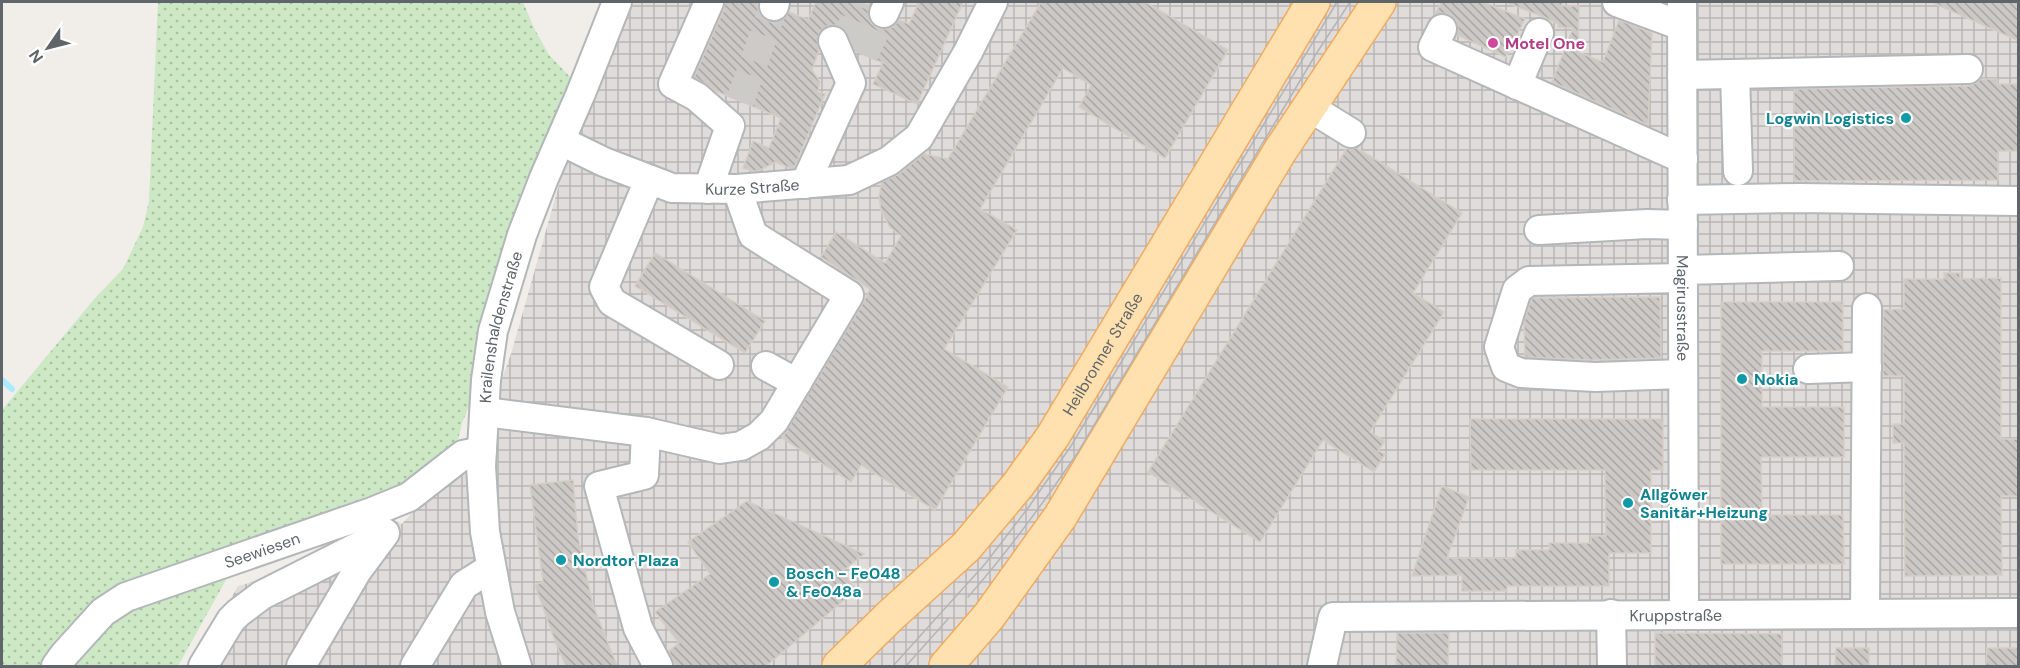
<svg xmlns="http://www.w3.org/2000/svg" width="2020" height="668" viewBox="0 0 2020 668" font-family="'DM Sans',sans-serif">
  <defs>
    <pattern id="industrial-grid" width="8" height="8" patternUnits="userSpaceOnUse" patternTransform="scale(1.5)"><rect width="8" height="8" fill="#e0dcda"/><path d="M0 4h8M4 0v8" fill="none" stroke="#b9b6b5"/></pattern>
    <pattern id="garden-dots" width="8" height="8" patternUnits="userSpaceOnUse" patternTransform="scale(1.5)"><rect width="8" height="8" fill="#cce8c4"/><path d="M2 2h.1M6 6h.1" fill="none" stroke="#a9c0a3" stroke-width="1.8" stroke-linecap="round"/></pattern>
    <pattern id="building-back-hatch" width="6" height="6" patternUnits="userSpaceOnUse" patternTransform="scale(1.5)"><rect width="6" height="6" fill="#ccc8c5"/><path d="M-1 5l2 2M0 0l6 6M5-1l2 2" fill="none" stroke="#a9a6a4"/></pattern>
  </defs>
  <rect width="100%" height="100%" fill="#f1ede8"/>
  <path fill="url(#industrial-grid)" d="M626,2H2018V666H192L238,586L292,571L388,518L402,524L445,474L467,475L511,354L583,100Z"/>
  <path fill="url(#garden-dots)" d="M158,2H523L534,28L549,55L574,81L480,380L462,423L457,444L403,487L237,560L178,666H2V410L96,297L123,269L143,227L149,201Z"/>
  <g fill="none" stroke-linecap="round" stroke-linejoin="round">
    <path stroke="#aaecff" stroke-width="6" d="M2,380L12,389"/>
  </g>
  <g fill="url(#building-back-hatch)" stroke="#d6cdc5" stroke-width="1.5">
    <path d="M725,2H758V10L762,17L771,22H779L785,18L789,12L808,20L816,2H859L869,6L868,15L871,23L877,28L885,29L893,27L899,20L909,24L919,2H963L917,104L873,84L883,63L855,51L848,34L842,27L836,25L827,26L820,31L817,40L819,50L812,70L820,82L818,92L825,94L794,168H790L775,162L759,171H752L743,168L753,141L769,148L781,118L716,91L694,77L724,9Z"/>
    <path d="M1041,2H1145L1228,50L1165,158L1079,107L1091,85L1063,68L980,209L1017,230L944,349L1008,387L935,510L861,465L851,482L782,438L863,303L870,289L821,257L836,232L885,263L901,236L890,227L881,211L879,196L882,182L899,174L924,154L948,159Z"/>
    <path d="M1442,2H1483L1525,19L1506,57L1457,35L1458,27L1456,20L1450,15L1442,13L1434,15Z"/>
    <path d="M1505,2H1562V6H1579L1578,52L1603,62L1619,20L1652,33L1648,125L1552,82L1573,28L1558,27V24L1546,18Z"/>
    <path d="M1931,2H2019V41Z"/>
    <path d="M1981,79H1997V84H2019V151H1998V180L1794,181V89L1968,86L1976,83Z"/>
    <path d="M1347,148H1357L1462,213L1413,293L1444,312L1370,432L1385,441L1378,451L1385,454L1374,472L1323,440L1260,542L1148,472Z"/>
    <path d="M655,253L765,321L745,353L635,286Z"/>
    <path d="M1944,273H1960V279L2001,278V439H2019V496H2001L2002,575L1905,576L1904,443H1893V424H1904V376H1883V310L1904,309V279H1944Z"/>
    <path d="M1660,297L1661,358L1591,360L1525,357L1524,322L1531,300L1533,298Z"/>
    <path d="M1721,302H1843V351H1762V407H1844V457H1761L1762,515H1843L1844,564H1721Z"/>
    <path d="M1470,419H1663V470H1651V553H1609V586H1507V591H1462V575L1412,576L1442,486L1469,497L1447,558H1516V550H1549V543H1591V536H1606L1605,470H1471Z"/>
    <path d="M573,480L578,537L593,605L617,666H566L556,644L535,585L543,582L530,485Z"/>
    <path d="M747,501L864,554L843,571L856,590L766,666H675L669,651L679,643L655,612L710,574L688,542Z"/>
    <path d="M1397,633H1449L1448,666H1396Z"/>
    <path d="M1655,633L1782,634V666H1655Z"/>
    <path d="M1836,648H1869V666H1835Z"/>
    <path d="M1987,648H2019V666H1986Z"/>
  </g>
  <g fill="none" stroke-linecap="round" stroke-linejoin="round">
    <g stroke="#cccbc8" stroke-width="28" stroke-dasharray="28 14" stroke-linecap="butt">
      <path d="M844,46L861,2"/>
      <path d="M864,55L884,13"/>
      <path d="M740,101L774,6"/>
    </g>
    <g stroke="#b3b7ba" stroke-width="32">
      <g id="minor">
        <path d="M1617,2L1682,26"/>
        <path id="s1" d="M1682,2L1684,613"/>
        <path d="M774,6L775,2"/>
        <path d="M884,13L889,2"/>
        <path d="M1442,29L1433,47L1683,159"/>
        <path d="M1735,74L1738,171"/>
        <path d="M1682,75L1968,69"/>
        <path d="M1517,85L1539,33"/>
        <path d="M1309,107L1351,133"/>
        <path id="s2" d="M561,141L604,162L672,188L737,189L849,180L889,161L919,137L968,52L993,2"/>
        <path d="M649,180L604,287L612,302L719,365"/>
        <path d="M805,184L851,83L833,41"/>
        <path d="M708,189L730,126L697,97L673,84L709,2"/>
        <path d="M1682,200L1800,198L2018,201"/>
        <path d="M1539,230L1647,224L1683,225"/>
        <path d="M1683,270L1839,266"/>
        <path d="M1683,278L1529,281L1517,290L1499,347L1506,367L1521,373L1595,377L1683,374"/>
        <path d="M766,366L797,383"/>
        <path d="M1808,369L1867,367"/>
        <path d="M485,412L646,432L720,449L741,446L759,436L774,421L849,295L753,235L737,189"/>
        <path d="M646,432L644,475L599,486L638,628L658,666"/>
        <path d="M1865,613L1867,308"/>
        <path d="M1611,614L1612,666"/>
        <path id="s3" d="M56,666L64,655L103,612L126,597L372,512L409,497L463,455L482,451"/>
        <path d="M203,666L231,620L238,613L262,595L385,533"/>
        <path d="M301,666L357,571L383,536"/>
        <path d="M415,666L464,585L491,568"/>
        <path id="s4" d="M517,666L500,612L485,532L481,466L486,380L493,331L522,235L544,178L581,93L617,2"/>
        <path id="s5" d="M1322,666L1333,617L2018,613"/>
      </g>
    </g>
    <g stroke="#f4aa5d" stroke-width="36">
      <g id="major">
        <path id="s6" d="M839,666L890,616L966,547L1018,485L1053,436L1313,2"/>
        <path d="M946,666L989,616L1060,517L1280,151L1379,2"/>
      </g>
    </g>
    <use href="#minor" stroke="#fff" stroke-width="28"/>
    <use href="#major" stroke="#ffe1af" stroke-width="33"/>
    <g stroke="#b4b5b6" stroke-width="1.5">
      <path d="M968,597C1009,551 1044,502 1078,452L1316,54L1350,2"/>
      <path d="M893,666L985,564L1028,508L1071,446L1337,2"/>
      <path d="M906,666L948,619"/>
    </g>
  </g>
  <circle fill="#d1479c" stroke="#fff" stroke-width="2" cx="1493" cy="43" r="6"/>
  <g fill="#0f9aa8" stroke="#fff" stroke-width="2">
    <circle cx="1906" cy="118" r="6"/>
    <circle cx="1742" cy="379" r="6"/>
    <circle cx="1628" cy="503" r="6"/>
    <circle cx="561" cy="560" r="6"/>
    <circle cx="774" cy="582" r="6"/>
  </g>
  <g text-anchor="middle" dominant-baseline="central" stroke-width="4.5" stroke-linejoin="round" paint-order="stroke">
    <g font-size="16" font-weight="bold" fill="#b23c85" stroke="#fff" text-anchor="start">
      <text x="1505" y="43">Motel One</text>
    </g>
    <g font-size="16" font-weight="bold" fill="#0d838f" stroke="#fff" text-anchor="start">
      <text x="1894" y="118" text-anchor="end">Logwin Logistics</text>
      <text x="1754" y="379">Nokia</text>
      <text x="1640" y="494">Allgöwer<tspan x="1640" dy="18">Sanitär+Heizung</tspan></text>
      <text x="573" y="560">Nordtor Plaza</text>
      <text x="786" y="573">Bosch - Fe048<tspan x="786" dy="18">&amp; Fe048a</tspan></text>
    </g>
    <g font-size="16" fill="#5f6568" stroke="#fff">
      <text stroke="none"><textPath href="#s2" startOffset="201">Kurze Straße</textPath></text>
      <text stroke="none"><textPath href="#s1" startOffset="306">Magirusstraße</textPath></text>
      <text stroke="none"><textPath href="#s4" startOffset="345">Krailenshaldenstraße</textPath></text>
      <text stroke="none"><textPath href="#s6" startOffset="411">Heilbronner Straße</textPath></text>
      <text stroke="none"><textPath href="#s3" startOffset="243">Seewiesen</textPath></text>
      <text stroke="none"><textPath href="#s5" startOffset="393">Kruppstraße</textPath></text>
    </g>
  </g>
  <rect width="2020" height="668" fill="none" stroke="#5f6568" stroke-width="6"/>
  <g transform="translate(48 48) rotate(235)" stroke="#ffffff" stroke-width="4.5" paint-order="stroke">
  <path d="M0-4.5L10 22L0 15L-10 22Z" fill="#5f6568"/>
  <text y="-9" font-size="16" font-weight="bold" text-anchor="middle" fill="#5f6568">N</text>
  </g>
</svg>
